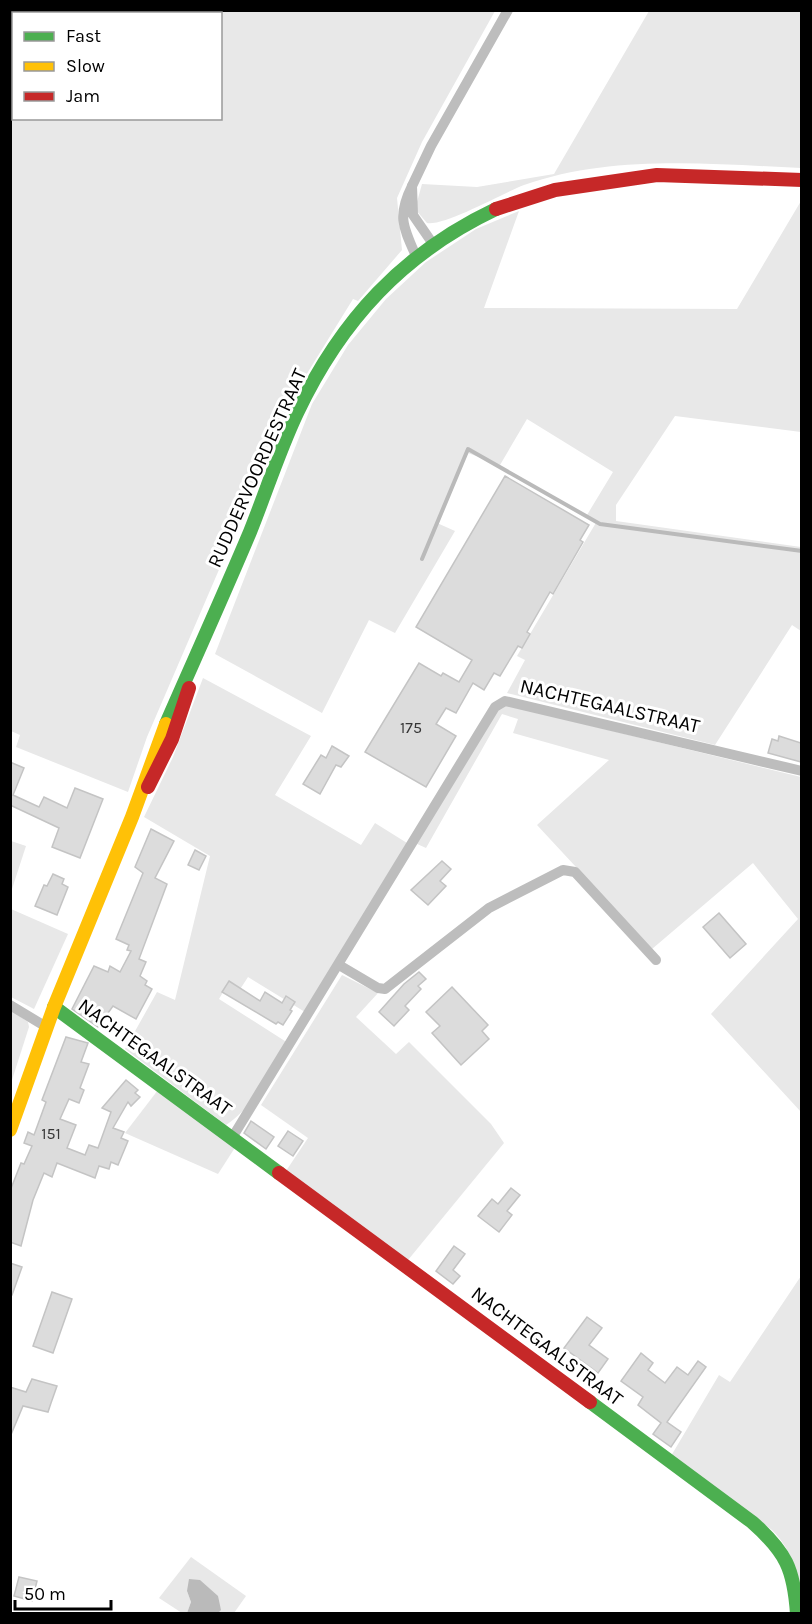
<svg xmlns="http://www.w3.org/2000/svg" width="812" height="1624" viewBox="0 0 812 1624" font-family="Karla,sans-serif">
  <rect width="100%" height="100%" fill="#fff"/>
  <g fill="#e8e8e8" fill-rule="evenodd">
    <path d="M10,11H495L422,142L397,198L402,250L358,301L353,299L295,393L147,737L128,792L16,747L20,735L11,731ZM14,14H220V118H14Z"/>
    <path d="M649,11H801V168C710,164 612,154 524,185C503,193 445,226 427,223L415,209L422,184L477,187L554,174Z"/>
    <path d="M801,201V432L675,416L616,505V521L801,547V631L792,625L715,745L507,693L525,660L517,656L597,521L587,515L613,472L527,419L500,465L468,453L437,523L455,531L395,633L369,620L322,713L215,654L312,404L348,345L386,299L426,262L476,229L519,211L484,308L737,309Z"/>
    <path d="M203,678L311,736L275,795L361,845L375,823L407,843L305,1012L248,977L237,994L226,987L219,999L288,1043C271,1070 254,1107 226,1125L125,1049L157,992L175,1000L210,856L144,817L173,757Z"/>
    <path d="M498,703L801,777V1112L711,1014L798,919L753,863L652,949L537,825L609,760L513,733L518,719L502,714L426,848L415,843Z"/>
    <path d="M11,841L26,846L11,892L10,841Z"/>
    <path d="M11,909L68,934L34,1009L11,997Z"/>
    <path d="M342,975L378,993L356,1017L396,1054L409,1042L491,1124L504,1143L408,1260L286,1171L308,1138L261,1105Z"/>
    <path d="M11,1010L28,1022L29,1027L11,1083Z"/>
    <path d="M158,1090L236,1146L218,1174L125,1133Z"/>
    <path d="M801,1276V1606C796,1573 796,1555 772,1530L671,1456L719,1375L730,1382Z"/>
    <path d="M191,1557L246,1596L234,1613H218L221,1609L187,1591L191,1602L187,1613H182L159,1598Z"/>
  </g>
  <path fill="#bababa" d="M189,1579L200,1580L218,1596L221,1610L218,1613H187L191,1602L187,1591Z"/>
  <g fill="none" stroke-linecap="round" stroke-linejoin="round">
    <path stroke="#bababa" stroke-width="4" d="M422,559L468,449L600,524L802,551"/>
  </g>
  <g fill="#dcdcdc" stroke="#c4c4c4" stroke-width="1.5">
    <path d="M505,476L589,525L580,540L583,542L553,594L550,592L527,632L530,634L522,648L518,646L500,676L494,673L484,690L473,683L456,713L446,708L436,724L456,736L426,787L365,752L419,663L441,676L443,673L459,682L472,660L416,627Z"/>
    <path d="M779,736L801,743V762L768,753L772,739L778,741Z"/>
    <path d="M332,746L349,756L341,767L336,765L320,794L303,784L321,755L326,758Z"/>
    <path d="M10,762L24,768L13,795L39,807L44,797L67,808L75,788L103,799L80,858L52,847L59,828L10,805Z"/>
    <path d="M151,829L174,841L155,878L167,884L139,959L146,962L140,976L147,981L145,985L152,989L136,1019L113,1006L98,1027L72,1009L94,966L108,972L110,966L120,972L131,951L127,950L129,945L116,939L143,873L135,867Z"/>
    <path d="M195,850L206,856L199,870L188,865Z"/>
    <path d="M442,861L451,869L440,881L446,886L428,905L411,890Z"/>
    <path d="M53,874L64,879L62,884L68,887L57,915L35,906L44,885L47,886Z"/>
    <path d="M719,913L746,944L730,958L703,927Z"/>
    <path d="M419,972L426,979L418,986L421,989L405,1006L409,1010L394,1026L379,1012L404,984Z"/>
    <path d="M229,981L260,1001L265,992L282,1003L286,996L295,1002L290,1010L292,1011L283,1025L278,1022L276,1024L222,992Z"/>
    <path d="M452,987L488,1025L482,1031L489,1039L461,1065L432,1033L440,1026L426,1012Z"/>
    <path d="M66,1037L88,1043L81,1062L89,1064L80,1088L84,1090L79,1103L69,1099L60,1119L76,1125L67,1148L85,1155L89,1145L98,1148L111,1112L102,1108L126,1080L138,1090L135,1093L140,1097L131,1106L128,1102L113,1128L124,1132L121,1138L128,1141L118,1165L111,1162L109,1169L99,1166L95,1178L57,1163L52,1177L44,1173L33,1200L21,1246L10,1242V1191L21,1163L24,1164L32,1146L24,1143L28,1132L34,1135L46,1102L42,1100Z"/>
    <path d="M251,1121L274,1137L266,1149L244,1133Z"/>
    <path d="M288,1131L303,1141L293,1156L278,1146Z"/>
    <path d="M511,1188L520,1195L507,1211L512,1215L499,1232L478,1216L492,1199L498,1204Z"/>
    <path d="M454,1246L465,1254L453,1270L460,1276L453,1284L436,1271Z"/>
    <path d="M10,1263L22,1267L12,1295H10Z"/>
    <path d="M52,1292L72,1299L53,1353L33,1346Z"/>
    <path d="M587,1317L602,1328L589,1345L608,1359L598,1373L564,1348Z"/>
    <path d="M641,1353L653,1363L648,1370L665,1383L677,1367L688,1375L698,1361L706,1367L667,1422L681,1432L671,1447L653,1434L661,1423L638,1405L643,1397L621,1381Z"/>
    <path d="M32,1379L57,1386L51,1403L48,1412L23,1406L10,1437V1387L26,1392Z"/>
    <path d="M19,1577L37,1581L32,1601L14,1596Z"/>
  </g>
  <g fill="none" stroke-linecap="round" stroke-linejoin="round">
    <g stroke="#bdbdbd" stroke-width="10">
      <path d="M412,186L431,146L508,10"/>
      <path d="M416,256C403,227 397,216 412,186L413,215L433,244"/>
      <path d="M339,965L378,988L385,989L489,908L563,870L575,872L656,960"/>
      <path d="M10,1005L48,1028"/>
      <path d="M232,1138L495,707L505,701L802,771"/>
    </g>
    <g stroke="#4caf50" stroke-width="14">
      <path d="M166,724C194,660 223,596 250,532C266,492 279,451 297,413C341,320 403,253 496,209"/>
      <path d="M54,1007L279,1173"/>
      <path d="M590,1402L752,1522C786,1552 794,1569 797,1614"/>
    </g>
    <path stroke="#ffc107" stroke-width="14" d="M10,1130L54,1007L132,817L166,724"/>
    <g stroke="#c62828" stroke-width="14">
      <path d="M496,209L555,190L657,175L802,180"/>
      <path d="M148,787L172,739L189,688"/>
      <path d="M279,1173L590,1402"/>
    </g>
  </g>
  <g text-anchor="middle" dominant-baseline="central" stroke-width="6" stroke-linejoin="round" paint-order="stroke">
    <g font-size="16" fill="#373737">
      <text x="411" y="727">175</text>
      <text x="51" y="1133">151</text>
    </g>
    <g font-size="20" fill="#000" stroke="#fff">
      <text transform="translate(257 468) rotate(-66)">RUDDERVOORDESTRAAT</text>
      <text transform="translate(610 706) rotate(13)">NACHTEGAALSTRAAT</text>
      <text transform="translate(155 1057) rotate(36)">NACHTEGAALSTRAAT</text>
      <text transform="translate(547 1346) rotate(37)">NACHTEGAALSTRAAT</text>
    </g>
  </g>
  <rect width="812" height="1624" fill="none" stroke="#000000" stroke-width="24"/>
  <rect x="12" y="12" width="210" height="108" fill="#ffffff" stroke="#999999" stroke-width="1.5"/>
  <rect x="24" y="32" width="30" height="9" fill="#4caf50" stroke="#999999" stroke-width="1.5"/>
  <text x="66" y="42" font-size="18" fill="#000000">Fast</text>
  <rect x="24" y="62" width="30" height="9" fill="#ffc107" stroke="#999999" stroke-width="1.5"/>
  <text x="66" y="72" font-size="18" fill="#000000">Slow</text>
  <rect x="24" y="92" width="30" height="9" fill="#c62828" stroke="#999999" stroke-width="1.5"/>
  <text x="66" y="102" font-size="18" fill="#000000">Jam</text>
  <path d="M15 1600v9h96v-9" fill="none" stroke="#000000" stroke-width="3"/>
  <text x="24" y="1600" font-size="18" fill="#000000" stroke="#ffffff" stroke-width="4.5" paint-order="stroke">50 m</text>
</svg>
